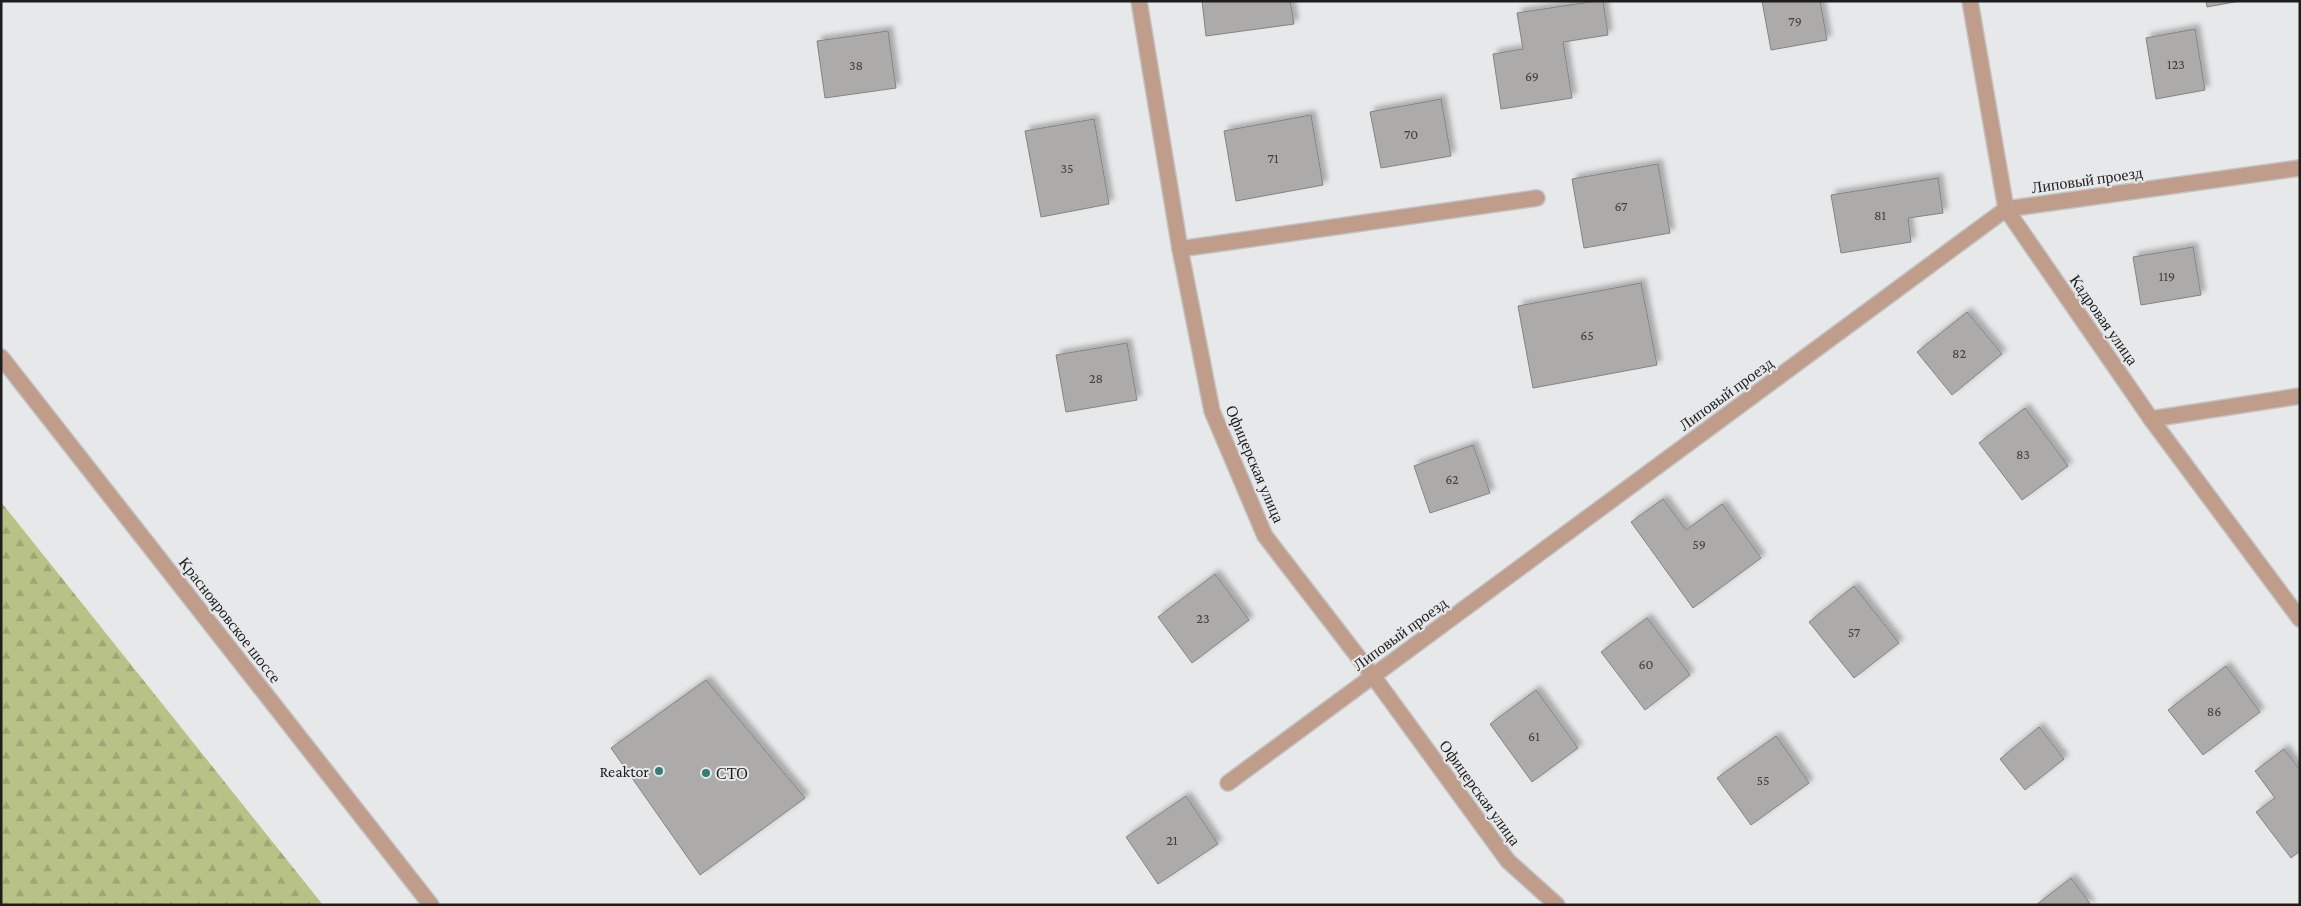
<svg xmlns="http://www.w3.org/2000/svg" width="2301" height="906" viewBox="0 0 2301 906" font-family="'Crimson Pro',serif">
  <defs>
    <pattern id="forest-firs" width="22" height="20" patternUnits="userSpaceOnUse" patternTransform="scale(1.25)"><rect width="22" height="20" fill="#b9c286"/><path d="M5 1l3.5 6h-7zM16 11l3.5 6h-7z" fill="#9fa673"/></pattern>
    <filter id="shadow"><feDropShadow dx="4.5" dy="-4.5" stdDeviation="2.5" flood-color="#0004"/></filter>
  </defs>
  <rect width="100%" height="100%" fill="#e7e8e9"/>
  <path fill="url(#forest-firs)" d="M1,502L323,905H1Z"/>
  <g fill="#acabaa" stroke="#838382" filter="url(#shadow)">
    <path d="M1202,1H1290L1294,24L1206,36Z"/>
    <path d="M1596,1H1603L1608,35L1563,42L1572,98L1501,109L1493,54L1523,49L1517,13Z"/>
    <path d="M1762,1H1820L1827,40L1771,50Z"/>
    <path d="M2206,1H2240L2207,7Z"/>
    <path d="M2195,29L2205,90L2156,99L2146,38Z"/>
    <path d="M888,31L896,88L825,98L817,41Z"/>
    <path d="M1441,99L1451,156L1381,168L1370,112Z"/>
    <path d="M1311,115L1323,185L1236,201L1224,131Z"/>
    <path d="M1094,119L1109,204L1041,217L1025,131Z"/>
    <path d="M1658,164L1670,233L1584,248L1572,179Z"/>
    <path d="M1938,178L1943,213L1908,218L1911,242L1841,253L1831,195Z"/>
    <path d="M2193,247L2201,295L2141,305L2133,257Z"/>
    <path d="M1641,283L1657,365L1533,388L1518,306Z"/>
    <path d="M1967,312L2002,354L1952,395L1917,352Z"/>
    <path d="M1127,343L1137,400L1066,412L1056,355Z"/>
    <path d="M2025,408L2068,466L2022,500L1979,443Z"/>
    <path d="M1473,445L1490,493L1430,513L1414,466Z"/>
    <path d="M1663,499L1686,530L1722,504L1761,558L1693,608L1631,522Z"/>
    <path d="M1215,574L1249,620L1192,663L1158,617Z"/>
    <path d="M1854,586L1899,643L1854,678L1809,622Z"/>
    <path d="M1647,618L1690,675L1645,710L1601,652Z"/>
    <path d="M2226,666L2260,712L2203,755L2168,710Z"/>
    <path d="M706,680L805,798L700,875L611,748Z"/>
    <path d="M1536,690L1578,748L1532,782L1490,724Z"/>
    <path d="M2039,727L2064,759L2025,790L2000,759Z"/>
    <path d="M1776,736L1809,783L1751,825L1717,778Z"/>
    <path d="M2284,749L2300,770V851L2291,858L2256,812L2275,798L2255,771Z"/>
    <path d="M1186,796L1218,844L1158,884L1126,837Z"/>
    <path d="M2071,878L2091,905H2036Z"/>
  </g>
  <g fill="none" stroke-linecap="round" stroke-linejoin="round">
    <g stroke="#c3c3c4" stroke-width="18">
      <g id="minor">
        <path d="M1139,1L1180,249L1212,411L1265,536L1373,676L1508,861L1557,905"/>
        <path d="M1970,1L2006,209L2151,419L2300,619"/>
        <path d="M1180,249L1537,198"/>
        <path d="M2151,419L2300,396"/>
        <path d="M1228,783L2006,209L2300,168"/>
      </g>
    </g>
    <g stroke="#c3c3c4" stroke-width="18">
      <path id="tertiary" d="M1,357L431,905"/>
    </g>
    <use href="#minor" stroke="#c09c8a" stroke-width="15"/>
    <use href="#tertiary" stroke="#c09c8a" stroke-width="15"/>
  </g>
  <g fill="#357c74" stroke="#e7e8e9" stroke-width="2">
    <circle cx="659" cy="771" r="5"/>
    <circle cx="706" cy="773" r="5"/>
  </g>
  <g text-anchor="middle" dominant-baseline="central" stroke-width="4" stroke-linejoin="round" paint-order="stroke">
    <g font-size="14" fill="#414040">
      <text x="1795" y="21">79</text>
      <text x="2176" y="64">123</text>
      <text x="856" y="65">38</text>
      <text x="1532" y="76">69</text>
      <text x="1411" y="134">70</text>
      <text x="1273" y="158">71</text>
      <text x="1067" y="168">35</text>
      <text x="1621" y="206">67</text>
      <text x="1880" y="215">81</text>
      <text x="2167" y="276">119</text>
      <text x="1587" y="335">65</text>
      <text x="1959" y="353">82</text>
      <text x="1096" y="378">28</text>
      <text x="2023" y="454">83</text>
      <text x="1452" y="479">62</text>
      <text x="1699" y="544">59</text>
      <text x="1203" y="618">23</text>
      <text x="1854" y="632">57</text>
      <text x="1646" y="664">60</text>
      <text x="2214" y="711">86</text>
      <text x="1534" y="736">61</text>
      <text x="1763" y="780">55</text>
      <text x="1172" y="840">21</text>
    </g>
    <g font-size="16" fill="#1d1d1d" stroke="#e7e8e9">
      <text transform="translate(2087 180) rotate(-8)">Липовый проезд</text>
      <text transform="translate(2104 320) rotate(55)">Кадровая улица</text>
      <text transform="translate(1726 394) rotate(-36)">Липовый проезд</text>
      <text transform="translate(1255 464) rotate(67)">Офицерская улица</text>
      <text transform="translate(230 620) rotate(52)">Краснояровское шоссе</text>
      <text transform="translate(1400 634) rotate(-36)">Липовый проезд</text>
      <text transform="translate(1480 793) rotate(54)">Офицерская улица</text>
    </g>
    <g font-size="16" fill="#1d1d1d" stroke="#e7e8e9" text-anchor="end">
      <text x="649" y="771">Reaktor</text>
      <text x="716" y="773" text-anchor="start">СТО</text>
    </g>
  </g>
  <rect width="2301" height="906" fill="none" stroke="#1d1d1d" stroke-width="5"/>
</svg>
